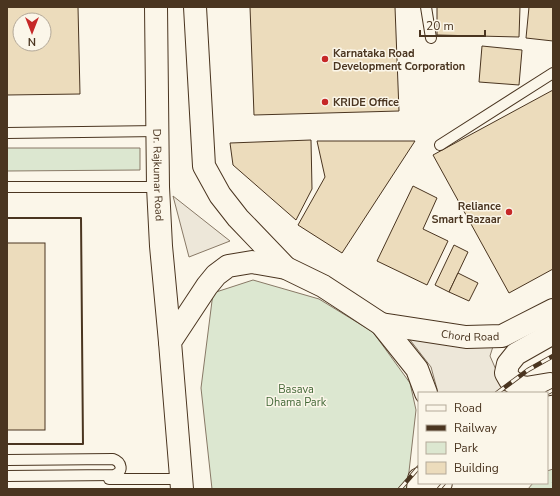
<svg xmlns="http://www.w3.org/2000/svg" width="560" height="496" viewBox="0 0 560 496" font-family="'Nunito Sans',sans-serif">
  <defs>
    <pattern id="forest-crowns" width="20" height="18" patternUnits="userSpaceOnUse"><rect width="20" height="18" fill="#dce7d0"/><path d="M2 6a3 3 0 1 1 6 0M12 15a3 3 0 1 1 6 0" fill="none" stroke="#bec7b2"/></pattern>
  </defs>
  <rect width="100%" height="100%" fill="#fbf6e9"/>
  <path fill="url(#forest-crowns)" stroke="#887966" d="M553,469V489H528L533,483H547V471Z"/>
  <g fill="#dce7d0" stroke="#887966">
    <path d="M7,148H140V170L7,171Z"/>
    <path d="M253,280L319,299L373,332L410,383L416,410L407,489H212L201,388L213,293Z"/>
  </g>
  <g fill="#ede7d9" stroke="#887966">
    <path d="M173,196L230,241L189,257Z"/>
    <path d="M407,336L495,340L490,356L497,372L513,393H437V389L431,367Z"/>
  </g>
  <g fill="#ecdcbc" stroke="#4a3520" fill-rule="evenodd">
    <path d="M7,7H78L80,94L7,95ZM20,20H44V44H20Z"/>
    <path d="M250,7H395L399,111L254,115Z"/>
    <path d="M437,7H520L519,37L437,35Z"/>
    <path d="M529,7H553V41L526,38Z"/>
    <path d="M482,46L522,50L519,85L479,82Z"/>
    <path d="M553,90V269L509,293L433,155Z"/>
    <path d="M311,140L312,189L296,220L233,165L230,143Z"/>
    <path d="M317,141H415L342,253L298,225L325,177Z"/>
    <path d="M413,186L437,198L423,229L448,241L427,285L377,261Z"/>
    <rect x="7" y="243" width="38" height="187"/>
    <path d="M454,245L468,252L449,292L435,285Z"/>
    <path d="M458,273L478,283L469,301L449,292Z"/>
  </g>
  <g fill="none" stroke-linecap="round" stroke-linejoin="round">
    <g stroke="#4a3520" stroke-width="12">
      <g id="service">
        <path d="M426,7L431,38"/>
        <path d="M7,133L158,131"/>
        <path d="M440,145L553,73"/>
        <path d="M7,187H158"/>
        <path d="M7,460L113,459C122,462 124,472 114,475L7,476"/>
        <path d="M109,479H182"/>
      </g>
    </g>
    <g stroke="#4a3520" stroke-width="24">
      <g id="secondary">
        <path id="s1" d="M156,7L158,187L161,246L170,342"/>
        <path d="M195,7L204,166L220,195L238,218L286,268"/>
      </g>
    </g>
    <g stroke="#4a3520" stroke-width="24">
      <g id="primary">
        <path id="s2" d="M381,324L466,337L502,336L553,310"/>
        <path d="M550,384L526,388L519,386L510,380L506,373L508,364L516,354L553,333"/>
        <path d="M182,489L170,342L207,286L216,275L228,266L252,262L286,268L323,286L349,303L381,324L417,369L426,393"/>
        <path d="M418,489L419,479"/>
        <path d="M436,489L441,483"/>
      </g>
    </g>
    <use href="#service" stroke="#fbf6e9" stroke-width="10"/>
    <use href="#secondary" stroke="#fbf6e9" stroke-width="22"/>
    <use href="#primary" stroke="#fbf6e9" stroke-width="22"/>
    <g stroke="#4a3520" stroke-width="4.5">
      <g id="rail">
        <path d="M497,393L528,370L553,356"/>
        <path d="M547,393L553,390"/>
        <path d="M400,489L419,467"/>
        <path d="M439,489L444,483"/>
      </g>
    </g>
    <use href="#rail" stroke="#fbf6e9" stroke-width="3" stroke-dasharray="9" stroke-linecap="butt"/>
    <path stroke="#4a3520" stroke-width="2" d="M7,218H81L83,444H7"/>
  </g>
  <g fill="#c62828" stroke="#fbf6e9" stroke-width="1.5">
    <circle cx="325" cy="59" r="4"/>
    <circle cx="325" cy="102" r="4"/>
    <circle cx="509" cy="212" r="4"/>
  </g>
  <g text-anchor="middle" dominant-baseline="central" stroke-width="3" stroke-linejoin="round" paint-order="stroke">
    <g font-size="11" font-weight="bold" fill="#4a3520" stroke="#fbf6e9" text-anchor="start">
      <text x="333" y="53">Karnataka Road<tspan x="333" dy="13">Development Corporation</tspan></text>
      <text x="333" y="102">KRIDE Office</text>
      <text x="501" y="206" text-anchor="end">Reliance<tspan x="501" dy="13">Smart Bazaar</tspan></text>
    </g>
    <g font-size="11" fill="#4a3520" stroke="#fbf6e9">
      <text stroke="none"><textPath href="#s1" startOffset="168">Dr. Rajkumar Road</textPath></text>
      <text stroke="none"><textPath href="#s2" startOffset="90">Chord Road</textPath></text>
    </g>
    <g font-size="11" fill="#436837" stroke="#fbf6e9">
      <text x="296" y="389">Basava<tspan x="296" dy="13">Dhama Park</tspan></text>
    </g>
  </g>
  <rect width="560" height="496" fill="none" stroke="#4a3520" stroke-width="16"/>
  <rect x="418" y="392" width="130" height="92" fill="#fbf6e9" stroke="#b4a999"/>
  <rect x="426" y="405" width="20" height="6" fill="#fbf6e9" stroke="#b4a999"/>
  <text x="454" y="412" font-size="12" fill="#4a3520">Road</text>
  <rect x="426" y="425" width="20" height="6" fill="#4a3520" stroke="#b4a999"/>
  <text x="454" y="432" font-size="12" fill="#4a3520">Railway</text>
  <rect x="426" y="442" width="20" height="12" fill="#dce7d0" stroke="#b4a999"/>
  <text x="454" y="452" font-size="12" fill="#4a3520">Park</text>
  <rect x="426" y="462" width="20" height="12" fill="#ecdcbc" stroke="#b4a999"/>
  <text x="454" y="472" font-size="12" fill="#4a3520">Building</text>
  <g transform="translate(32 32) rotate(180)"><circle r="19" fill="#fbf6e9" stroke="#b4a999"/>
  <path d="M0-3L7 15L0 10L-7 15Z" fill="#c62828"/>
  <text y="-6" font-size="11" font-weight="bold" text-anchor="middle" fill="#4a3520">N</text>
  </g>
  <path d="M420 30v6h65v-6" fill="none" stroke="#4a3520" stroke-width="2"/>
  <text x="426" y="30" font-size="12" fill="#4a3520" stroke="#fbf6e9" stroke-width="3" paint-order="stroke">20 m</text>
</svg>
